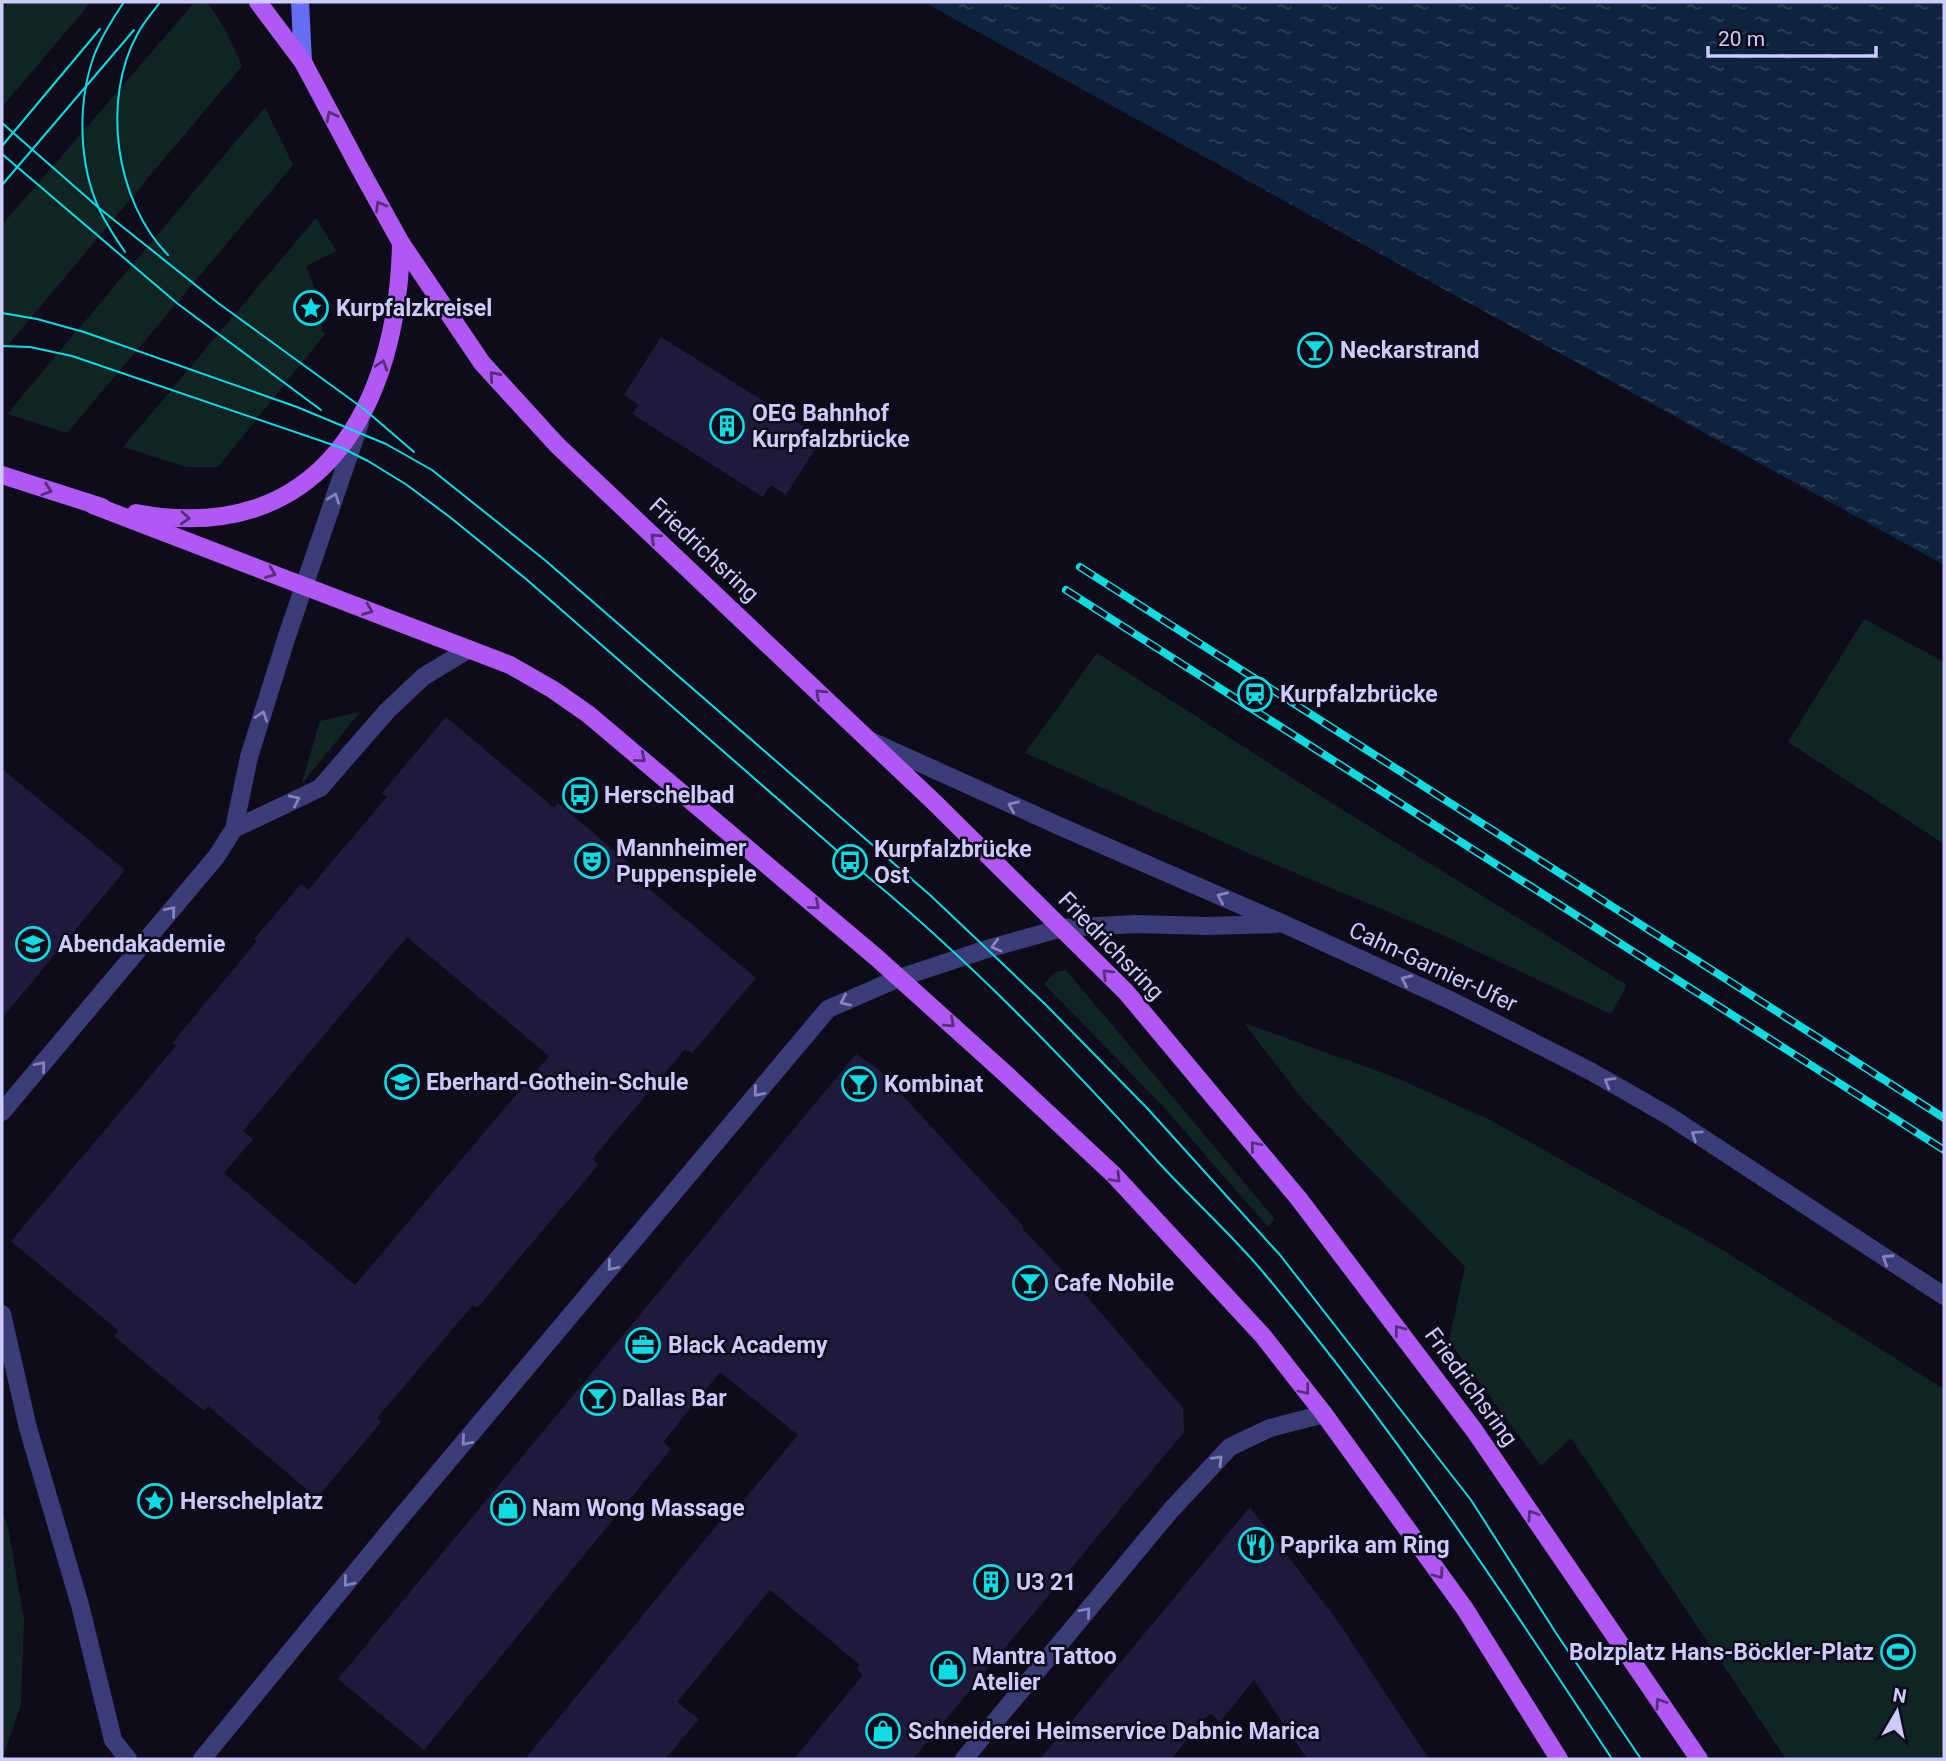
<svg xmlns="http://www.w3.org/2000/svg" width="1946" height="1761" viewBox="0 0 1946 1761" font-family="Roboto,sans-serif">
  <defs>
    <pattern id="water-ripples" width="26" height="14" patternUnits="userSpaceOnUse" patternTransform="scale(1.75)"><rect width="26" height="14" fill="#0e233d"/><path d="M2 4q2-2 4 0t4 0M15 11q2-2 4 0t4 0" fill="none" stroke="#30425a"/></pattern>
  </defs>
  <rect width="100%" height="100%" fill="#0e0c1b"/>
  <g fill="#102523">
    <path d="M2,2H91L2,107Z"/>
    <path d="M195,2H207L225,29L242,66L2,352V225Z"/>
    <path d="M265,107L293,165L67,433L7,414Z"/>
    <path d="M316,218L336,251L306,266C316,289 322,305 322,331L326,333L218,467H186L123,447Z"/>
    <path d="M1864,619L1944,662V844L1788,742Z"/>
    <path d="M1097,653L1333,804L1627,985L1611,1014L1436,932L1248,853L1025,753Z"/>
    <path d="M360,712L301,785L320,721Z"/>
    <path d="M1066,970L1275,1219L1268,1227L1161,1104L1044,984L1055,972Z"/>
    <path d="M1244,1023L1397,1078L1492,1121L1716,1246L1944,1389V1759H1786L1571,1438L1541,1466L1449,1341L1465,1267L1304,1101Z"/>
    <path d="M2,1512L8,1527L24,1620L21,1704L2,1759Z"/>
  </g>
  <path fill="url(#water-ripples)" d="M924,2H1944V565Z"/>
  <g fill="#1e1a3b" fill-rule="evenodd">
    <path d="M661,337L822,438L786,495L771,485L763,497L632,414L639,405L624,395Z"/>
    <path d="M446,717L554,808L558,803L644,876L640,881L756,978L692,1053L685,1049L592,1159L598,1165L477,1308L473,1305L377,1418L381,1422L317,1498L208,1406L204,1411L159,1374L114,1336L119,1331L11,1241L176,1046L172,1043L257,941L254,939L302,883L308,890L387,797L382,793ZM407,937L549,1056L355,1285L224,1173L253,1139L243,1131Z"/>
    <path d="M2,769L125,870L2,1018Z"/>
    <path d="M856,1054L877,1068L1024,1227L1022,1228L1089,1299L1183,1408L1184,1432L913,1759H794L863,1675L857,1669L860,1665L770,1590L677,1702L699,1719L665,1759H525L735,1503L739,1506L798,1435L720,1372L663,1442L671,1449L424,1750L338,1679Z"/>
    <path d="M1250,1507L1337,1620L1429,1759H1307L1254,1680L1220,1722L1210,1713L1171,1759H1040Z"/>
  </g>
  <g fill="none" stroke-linecap="round" stroke-linejoin="round">
    <path stroke="#3a3c77" stroke-width="18" d="M2,1314L28,1428L80,1605L113,1740L128,1759"/>
    <g stroke="#3a3c77" stroke-width="18">
      <path d="M234,829L320,788L387,711L423,677L469,649"/>
      <path d="M2,1112L216,857L234,829L249,757L287,636L360,423"/>
      <path d="M202,1759L391,1529L828,1009L899,978"/>
      <path d="M964,1759L1171,1510L1230,1447L1270,1428L1324,1414"/>
    </g>
    <g stroke="#3a3c77" stroke-width="18">
      <path d="M873,742L1066,829L1284,924L1452,1001L1592,1072L1669,1116L1944,1296"/>
      <path d="M899,978L987,949L1062,928L1136,924L1206,926L1277,924"/>
    </g>
    <path stroke="#676cf5" stroke-width="18" d="M300,2L303,62"/>
    <g stroke="#b058f4" stroke-width="18">
      <path d="M258,2L303,62L360,169L401,243L482,363L557,445L934,802L1126,992L1299,1199L1474,1430L1699,1759"/>
      <path d="M2,475L102,507"/>
      <path d="M93,505L510,665L552,689L588,714L877,958L1008,1076L1114,1175L1263,1336L1324,1414L1465,1609L1559,1759"/>
      <path d="M136,513C321,548 398,405 401,243"/>
    </g>
    <g stroke="#0fdbe3" stroke-width="2">
      <path d="M124,2C113,18 103,34 95,53C77,101 78,164 100,211C107,225 116,239 125,252"/>
      <path d="M160,2C153,12 144,22 138,33C101,99 115,201 168,255"/>
      <path d="M2,123L99,208L218,303L364,409L414,452"/>
      <path d="M2,146L100,29"/>
      <path d="M2,154L178,304L321,410"/>
      <path d="M2,185L134,30"/>
      <path d="M2,313L37,319L84,332L297,407L386,444L432,470L546,561L930,895L1045,1004L1092,1052L1147,1108L1280,1255L1471,1500L1556,1633L1641,1759"/>
      <path d="M2,346L30,347L72,356L342,448L368,461L407,485L451,518L526,579L850,862C963,953 1063,1057 1160,1164C1194,1201 1231,1234 1263,1272C1391,1425 1503,1592 1612,1759"/>
    </g>
    <g stroke="#0fdbe3" stroke-width="8">
      <g id="rail">
        <path d="M1080,567L1944,1118"/>
        <path d="M1066,590L1944,1150"/>
      </g>
    </g>
    <use href="#rail" stroke="#0e0c1b" stroke-width="5" stroke-dasharray="16" stroke-linecap="butt"/>
  </g>
  <defs><path id="oneway-chevron" d="M-2-3.5L2.5 0L-2 3.5" fill="none" stroke-width="1.6" stroke-linecap="round" stroke-linejoin="round" transform="scale(1.75)"/></defs>
  <g stroke="#572e7d">
    <use href="#oneway-chevron" transform="translate(331 116) rotate(-118)"/>
    <use href="#oneway-chevron" transform="translate(380 206) rotate(-120)"/>
    <use href="#oneway-chevron" transform="translate(382 365) rotate(-72)"/>
    <use href="#oneway-chevron" transform="translate(494 376) rotate(-132)"/>
    <use href="#oneway-chevron" transform="translate(47 490) rotate(18)"/>
    <use href="#oneway-chevron" transform="translate(185 518) rotate(3)"/>
    <use href="#oneway-chevron" transform="translate(655 538) rotate(-137)"/>
    <use href="#oneway-chevron" transform="translate(271 573) rotate(21)"/>
    <use href="#oneway-chevron" transform="translate(368 610) rotate(21)"/>
    <use href="#oneway-chevron" transform="translate(820 694) rotate(-137)"/>
    <use href="#oneway-chevron" transform="translate(641 758) rotate(40)"/>
    <use href="#oneway-chevron" transform="translate(815 905) rotate(41)"/>
    <use href="#oneway-chevron" transform="translate(1107 974) rotate(-135)"/>
    <use href="#oneway-chevron" transform="translate(950 1023) rotate(42)"/>
    <use href="#oneway-chevron" transform="translate(1255 1146) rotate(-130)"/>
    <use href="#oneway-chevron" transform="translate(1116 1178) rotate(46)"/>
    <use href="#oneway-chevron" transform="translate(1399 1330) rotate(-127)"/>
    <use href="#oneway-chevron" transform="translate(1305 1390) rotate(52)"/>
    <use href="#oneway-chevron" transform="translate(1532 1515) rotate(-124)"/>
    <use href="#oneway-chevron" transform="translate(1439 1574) rotate(54)"/>
    <use href="#oneway-chevron" transform="translate(1660 1703) rotate(-124)"/>
  </g>
  <g stroke="#8483ba">
    <use href="#oneway-chevron" transform="translate(334 498) rotate(-71)"/>
    <use href="#oneway-chevron" transform="translate(262 716) rotate(-72)"/>
    <use href="#oneway-chevron" transform="translate(295 800) rotate(-25)"/>
    <use href="#oneway-chevron" transform="translate(1013 806) rotate(-156)"/>
    <use href="#oneway-chevron" transform="translate(1222 897) rotate(-156)"/>
    <use href="#oneway-chevron" transform="translate(171 911) rotate(-50)"/>
    <use href="#oneway-chevron" transform="translate(996 946) rotate(165)"/>
    <use href="#oneway-chevron" transform="translate(1406 980) rotate(-155)"/>
    <use href="#oneway-chevron" transform="translate(845 1001) rotate(156)"/>
    <use href="#oneway-chevron" transform="translate(41 1066) rotate(-50)"/>
    <use href="#oneway-chevron" transform="translate(1609 1082) rotate(-150)"/>
    <use href="#oneway-chevron" transform="translate(758 1092) rotate(130)"/>
    <use href="#oneway-chevron" transform="translate(1696 1135) rotate(-146)"/>
    <use href="#oneway-chevron" transform="translate(1887 1259) rotate(-147)"/>
    <use href="#oneway-chevron" transform="translate(612 1266) rotate(130)"/>
    <use href="#oneway-chevron" transform="translate(466 1441) rotate(130)"/>
    <use href="#oneway-chevron" transform="translate(1218 1460) rotate(-46)"/>
    <use href="#oneway-chevron" transform="translate(348 1582) rotate(130)"/>
    <use href="#oneway-chevron" transform="translate(1086 1612) rotate(-50)"/>
  </g>
  <defs>
    <g id="sight-ring" transform="scale(1.75)"><circle r="9.5" fill="#0e0c1b" stroke="#0fdbe3" stroke-width="1.5"/><path d="M0-6L1.8-2.2L6-1.7L2.9 1.2L3.7 5.4L0 3.3L-3.7 5.4L-2.9 1.2L-6-1.7L-1.8-2.2Z" fill="#0fdbe3"/></g>
    <g id="bar-ring" transform="scale(1.75)"><circle r="9.5" fill="#0e0c1b" stroke="#0fdbe3" stroke-width="1.5"/><path d="M-6-5H6L.8 .8V4.5H3.5V6h-7V4.5H-.8V.8Z" fill="#0fdbe3"/></g>
    <g id="building-ring" transform="scale(1.75)"><circle r="9.5" fill="#0e0c1b" stroke="#0fdbe3" stroke-width="1.5"/><path d="M-4-6H4V6H1V3H-1V6H-4ZM-2.5-4.3h1.7v1.8h-1.7ZM.8-4.3h1.7v1.8H.8ZM-2.5-1h1.7V.8h-1.7ZM.8-1h1.7V.8H.8Z" fill="#0fdbe3"/></g>
    <g id="station-ring" transform="scale(1.75)"><circle r="9.5" fill="#0e0c1b" stroke="#0fdbe3" stroke-width="1.5"/><path d="M-3-6H3Q5-6 5-4V2Q5 4 3 4L4.5 6H3L1.5 4h-3L-3 6H-4.5L-3 4Q-5 4-5 2V-4Q-5-6-3-6ZM-3.5-4v3h7v-3ZM-3.5 1v1.5H-2V1ZM2 1v1.5H3.5V1Z" fill="#0fdbe3"/></g>
    <g id="bus-ring" transform="scale(1.75)"><circle r="9.5" fill="#0e0c1b" stroke="#0fdbe3" stroke-width="1.5"/><path d="M-5-6H5V4H4V6H2V4H-2V6H-4V4H-5ZM-3.5-4V0h7V-4ZM-3.5 1.2v1.5H-2V1.2ZM2 1.2v1.5H3.5V1.2Z" fill="#0fdbe3"/></g>
    <g id="theatre-ring" transform="scale(1.75)"><circle r="9.5" fill="#0e0c1b" stroke="#0fdbe3" stroke-width="1.5"/><path d="M-5-5.5Q0-4 5-5.5V0Q5 5 0 6Q-5 5-5 0ZM-3.3-2.5H-1v1.5H-3.3ZM1-2.5H3.3v1.5H1ZM-2.8 1Q0 5.5 2.8 1Z" fill="#0fdbe3"/></g>
    <g id="school-ring" transform="scale(1.75)"><circle r="9.5" fill="#0e0c1b" stroke="#0fdbe3" stroke-width="1.5"/><path d="M0-5L7-2L0 1L-7-2ZM-4 1L0 2.5L4 1V4Q0 6-4 4Z" fill="#0fdbe3"/></g>
    <g id="office-ring" transform="scale(1.75)"><circle r="9.5" fill="#0e0c1b" stroke="#0fdbe3" stroke-width="1.5"/><path d="M-6-3h4V-5.5h4V-3h4V5H-6ZM-1-4.5V-3h2v-1.5ZM-6 0V1H6V0Z" fill="#0fdbe3"/></g>
    <g id="shop-ring" transform="scale(1.75)"><circle r="9.5" fill="#0e0c1b" stroke="#0fdbe3" stroke-width="1.5"/><path d="M-5-2.5h2.3a2.7 3.5 0 0 1 5.4 0H5L5.5 6h-11ZM-1.5-2.5h3a1.5 2.3 0 0 0-3 0Z" fill="#0fdbe3"/></g>
    <g id="restaurant-ring" transform="scale(1.75)"><circle r="9.5" fill="#0e0c1b" stroke="#0fdbe3" stroke-width="1.5"/><path d="M-5-6h1v4h1v-4h1v4h1v-4h1v5L-1.5 .5V6h-2V.5L-5-1ZM5-6V6H3V1.5H1.5Q1.5-4 5-6Z" fill="#0fdbe3"/></g>
    <g id="stadium-ring" transform="scale(1.75)"><circle r="9.5" fill="#0e0c1b" stroke="#0fdbe3" stroke-width="1.5"/><path d="M0-5a6.5 5 0 1 0 0 10a6.5 5 0 1 0 0-10ZM-3.5-1.8h7v3.6h-7Z" fill="#0fdbe3"/></g>
  </defs>
  <g fill-rule="evenodd">
    <use href="#sight-ring" x="311" y="308"/>
    <use href="#bar-ring" x="1315" y="350"/>
    <use href="#building-ring" x="727" y="426"/>
    <use href="#station-ring" x="1255" y="694"/>
    <use href="#bus-ring" x="580" y="795"/>
    <use href="#theatre-ring" x="592" y="861"/>
    <use href="#bus-ring" x="850" y="862"/>
    <use href="#school-ring" x="33" y="944"/>
    <use href="#school-ring" x="402" y="1082"/>
    <use href="#bar-ring" x="859" y="1084"/>
    <use href="#bar-ring" x="1030" y="1283"/>
    <use href="#office-ring" x="643" y="1345"/>
    <use href="#bar-ring" x="598" y="1398"/>
    <use href="#sight-ring" x="155" y="1501"/>
    <use href="#shop-ring" x="508" y="1508"/>
    <use href="#restaurant-ring" x="1256" y="1545"/>
    <use href="#building-ring" x="991" y="1582"/>
    <use href="#stadium-ring" x="1898" y="1652"/>
    <use href="#shop-ring" x="948" y="1669"/>
    <use href="#shop-ring" x="883" y="1731"/>
  </g>
  <g text-anchor="middle" dominant-baseline="central" stroke-width="5" stroke-linejoin="round" paint-order="stroke">
    <g font-size="23" font-weight="bold" fill="#cdcafc" stroke="#0e0c1b" text-anchor="start">
      <text x="336" y="308">Kurpfalzkreisel</text>
      <text x="1340" y="350">Neckarstrand</text>
      <text x="752" y="413">OEG Bahnhof<tspan x="752" dy="26">Kurpfalzbrücke</tspan></text>
      <text x="1280" y="694">Kurpfalzbrücke</text>
      <text x="604" y="795">Herschelbad</text>
      <text x="616" y="848">Mannheimer<tspan x="616" dy="26">Puppenspiele</tspan></text>
      <text x="874" y="849">Kurpfalzbrücke<tspan x="874" dy="26">Ost</tspan></text>
      <text x="58" y="944">Abendakademie</text>
      <text x="426" y="1082">Eberhard-Gothein-Schule</text>
      <text x="884" y="1084">Kombinat</text>
      <text x="1054" y="1283">Cafe Nobile</text>
      <text x="668" y="1345">Black Academy</text>
      <text x="622" y="1398">Dallas Bar</text>
      <text x="180" y="1501">Herschelplatz</text>
      <text x="532" y="1508">Nam Wong Massage</text>
      <text x="1280" y="1545">Paprika am Ring</text>
      <text x="1016" y="1582">U3 21</text>
      <text x="1874" y="1652" text-anchor="end">Bolzplatz Hans-Böckler-Platz</text>
      <text x="972" y="1656">Mantra Tattoo<tspan x="972" dy="26">Atelier</tspan></text>
      <text x="908" y="1731">Schneiderei Heimservice Dabnic Marica</text>
    </g>
    <g font-size="23" fill="#cdcafc" stroke="#0e0c1b">
      <text transform="translate(704 550) rotate(43)">Friedrichsring</text>
      <text transform="translate(1111 946) rotate(46)">Friedrichsring</text>
      <text transform="translate(1433 967) rotate(25)">Cahn-Garnier-Ufer</text>
      <text transform="translate(1471 1387) rotate(54)">Friedrichsring</text>
    </g>
  </g>
  <rect width="1946" height="1761" fill="none" stroke="#cdcafc" stroke-width="7"/>
  <g transform="translate(1897 1712) rotate(9)" stroke="#0e0c1b" stroke-width="5" paint-order="stroke">
  <path d="M0-5L12 26L0 18L-12 26Z" fill="#cdcafc"/>
  <text y="-10" font-size="19" font-weight="bold" text-anchor="middle" fill="#cdcafc">N</text>
  </g>
  <path d="M1708 46v10h168v-10" fill="none" stroke="#cdcafc" stroke-width="3.5"/>
  <text x="1718" y="46" font-size="21" fill="#cdcafc" stroke="#0e0c1b" stroke-width="5" paint-order="stroke">20 m</text>
</svg>
